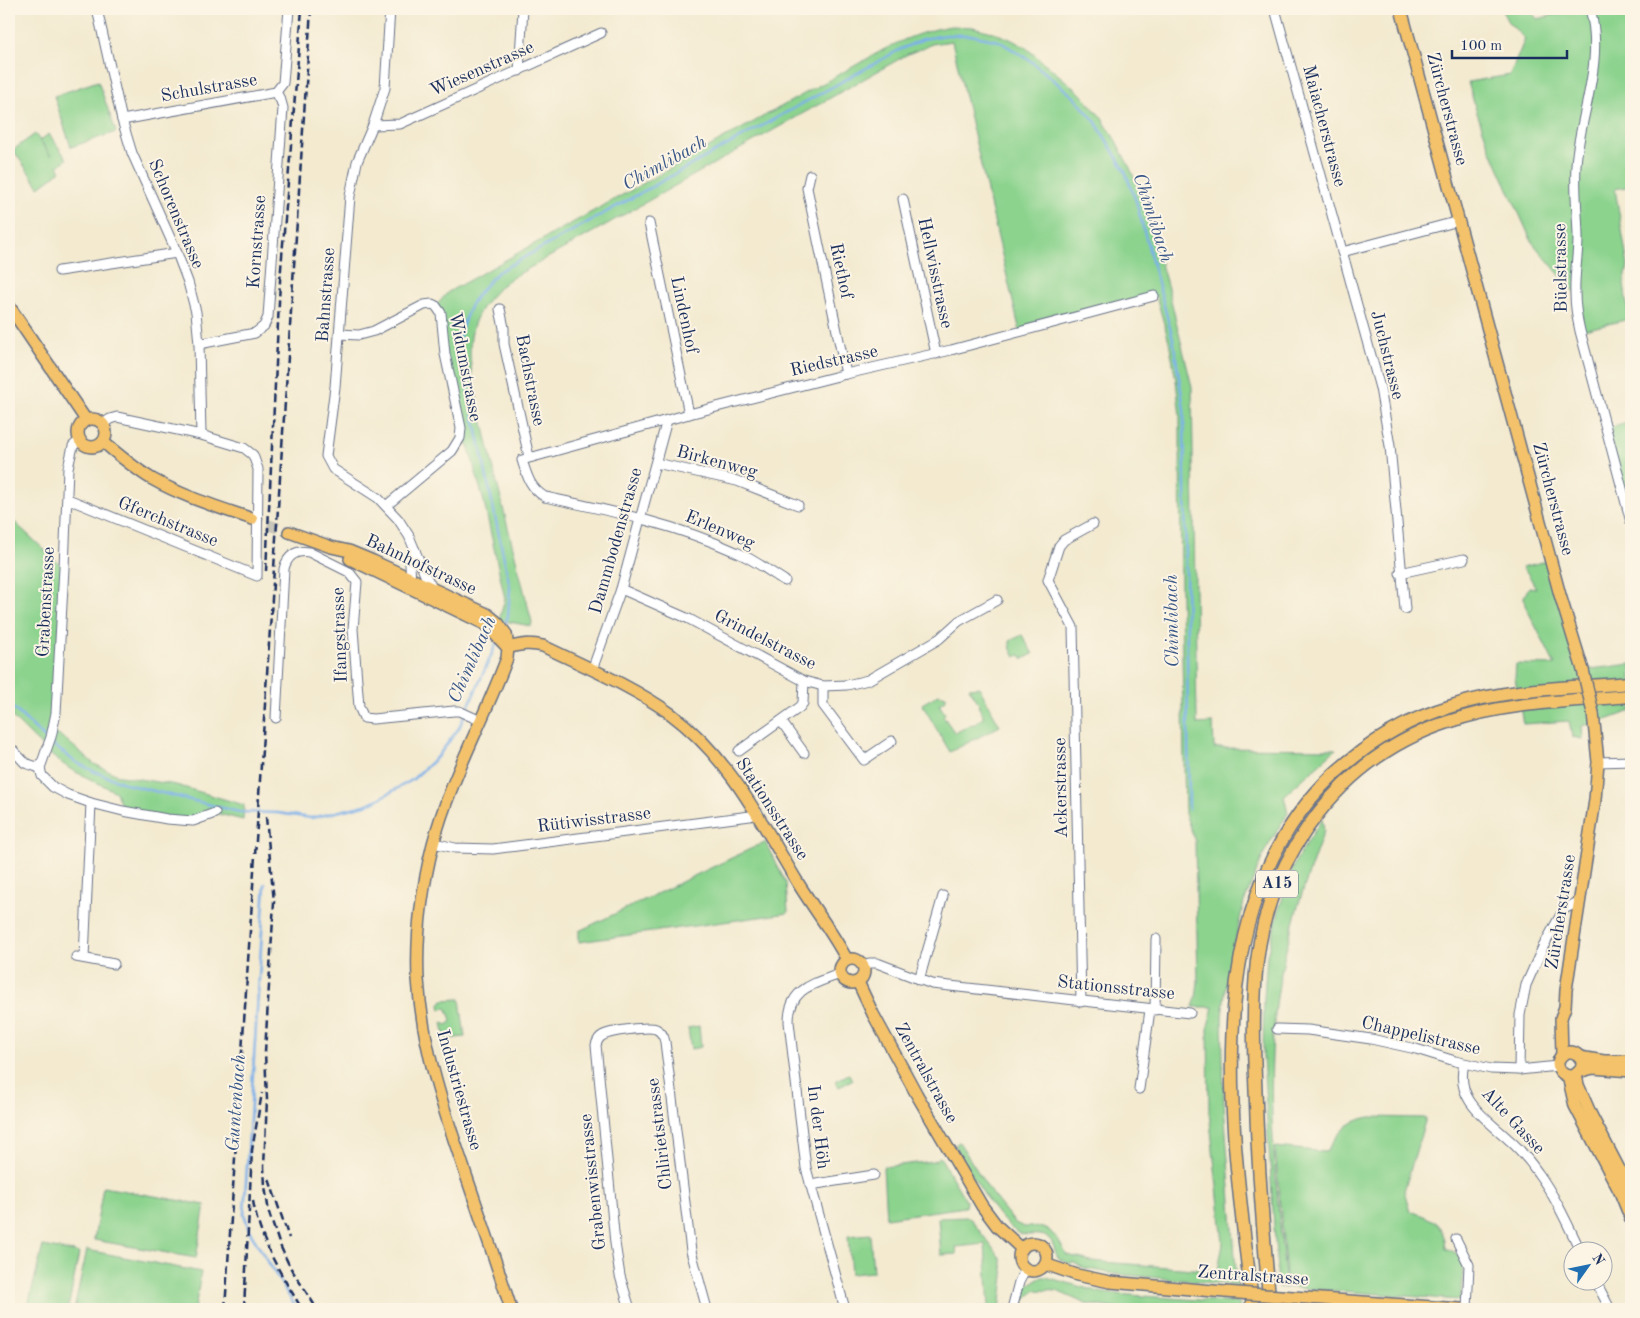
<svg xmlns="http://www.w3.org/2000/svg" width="1640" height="1318" viewBox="0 0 1640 1318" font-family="'Old Standard TT',serif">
  <rect width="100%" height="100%" fill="#fcf5e5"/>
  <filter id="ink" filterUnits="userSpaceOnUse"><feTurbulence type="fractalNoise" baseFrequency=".02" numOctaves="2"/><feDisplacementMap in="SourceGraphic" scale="10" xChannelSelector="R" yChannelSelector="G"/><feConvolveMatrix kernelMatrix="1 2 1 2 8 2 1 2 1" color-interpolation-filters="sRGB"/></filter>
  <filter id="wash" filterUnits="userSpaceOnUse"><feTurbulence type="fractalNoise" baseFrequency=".0096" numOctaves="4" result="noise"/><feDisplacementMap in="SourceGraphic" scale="20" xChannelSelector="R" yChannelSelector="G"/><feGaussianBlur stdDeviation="1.12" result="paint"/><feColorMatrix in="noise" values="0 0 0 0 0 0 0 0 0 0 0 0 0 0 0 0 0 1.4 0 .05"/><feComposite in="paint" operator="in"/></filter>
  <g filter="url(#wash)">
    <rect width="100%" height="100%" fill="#f3ead0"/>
    <g fill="#8cd38e" stroke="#548176">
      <path d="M1501,9H1527L1538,19L1564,12V9H1631V186L1615,189L1628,266L1624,284L1629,319L1580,331L1575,291L1569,286L1532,242L1490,149L1476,110L1468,82L1510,75L1525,39L1508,22Z"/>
      <path d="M951,26L973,27L992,32L1010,39L1025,47L1079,92L1101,117L1116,141L1130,168L1142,197L1169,292L1192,387L1197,724L1213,723L1214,748L1336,749L1284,796L1288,813L1265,851L1244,902L1227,977L1222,1016L1224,1105L1237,1285L1115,1274L1084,1268L1072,1262L1071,1264C1067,1262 1060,1261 1058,1257C1053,1250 1055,1242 1047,1237C1037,1232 1026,1238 1017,1232C994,1218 969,1169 955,1145L959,1142L991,1193L1015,1223L1024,1227H1039L1049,1230L1058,1240L1067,1255L1090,1261L1218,1271L1223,1243L1209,1112L1208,1026L1213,1007H1193L1196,998L1198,982L1195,841L1185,814L1181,597L1180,416L1176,380L1169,341L1156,296L1020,332L952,41L932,44L908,54L510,279C491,293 474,313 471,337C467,366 477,396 483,423C498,490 515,556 532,622L531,626L499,620L505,599L484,502L469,448L461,428L436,306L448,292L883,50C906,38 927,30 951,26Z"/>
      <path d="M98,81L116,132L71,147L54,96Z"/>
      <path d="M35,134L51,156L40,140L49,134L67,159L58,166L61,171L39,187L13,150Z"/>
      <path d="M1631,422V522L1606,429Z"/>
      <path d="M9,517L64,568L52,732L65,739L94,764L120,776L176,785L244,805L243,820L215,813L193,821L123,811L116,792L70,769L52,756L9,714Z"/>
      <path d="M1551,560L1583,670L1631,664V711L1609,719L1582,726L1583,739L1572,737L1569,721L1523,724L1515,678L1516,664L1555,665L1525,605L1524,597L1529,587L1536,588L1528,574L1522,567Z"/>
      <path d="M1022,635L1033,654L1023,659L1020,655L1015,657L1010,647V641Z"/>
      <path d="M979,687L1000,726L950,752L922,704L939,694L946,696V700L939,704L945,714L943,716L955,733L972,724L973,725L984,717L978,706L980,705L969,688Z"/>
      <path d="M1322,819L1324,831C1302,891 1281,951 1275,1015C1265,1105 1278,1198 1286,1288L1278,1287L1263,1057L1264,997L1267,956L1280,906L1295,862Z"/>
      <path d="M765,842L786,883L788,913L579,942V931Z"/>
      <path d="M460,999L465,1037L445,1039L442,1022L447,1025L450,1023L451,1020L447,1009L444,1008L441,1010L440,1004L443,1000Z"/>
      <path d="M699,1026L701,1047L691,1049L688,1028Z"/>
      <path d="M849,1074L852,1080L839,1087L835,1081Z"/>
      <path d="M1370,1117L1426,1118L1404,1191L1410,1211C1433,1219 1444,1223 1446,1249L1462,1257L1463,1282L1460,1300L1287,1287L1275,1147L1326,1152C1338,1133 1347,1121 1370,1117Z"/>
      <path d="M940,1157L966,1201L965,1207L886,1218L883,1167L934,1161Z"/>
      <path d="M103,1187L205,1205L196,1258L94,1240Z"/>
      <path d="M969,1217L1001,1259L1004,1276L1000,1309H966L989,1307L985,1244L956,1247L957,1254L941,1255L938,1218Z"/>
      <path d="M870,1234L873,1272L851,1274L848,1236Z"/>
      <path d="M43,1246L79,1253L68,1309H27Z"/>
      <path d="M87,1250L201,1272L195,1309H74Z"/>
      <path d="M1042,1277H1046L1103,1293L1239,1303L1240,1309H1120L1086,1304L1057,1291L1036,1290L1025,1299L1023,1309H1016L1023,1285L1026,1286Z"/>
    </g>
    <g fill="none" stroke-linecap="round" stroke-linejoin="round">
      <g stroke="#7cb0ea" stroke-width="2.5">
        <path d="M504,626L508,616L510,587L458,341C468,306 472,298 498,272L899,50L923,39L946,35H971L999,41L1032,62L1074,97L1095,121L1125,171L1136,201L1173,339L1184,410L1189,810"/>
        <path d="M9,704L47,740"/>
        <path d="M52,744L74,761L93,771L130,785L239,812L278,813L311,818L320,816L365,805L377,800L412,780L438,756L459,728L497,642"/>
        <path d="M265,884L244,1214L251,1234L297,1309"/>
      </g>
    </g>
  </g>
  <g filter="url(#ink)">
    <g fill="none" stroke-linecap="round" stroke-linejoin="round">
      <path stroke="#c8c5b9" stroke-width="11" stroke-dasharray="11 5.5" stroke-linecap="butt" d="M252,519L289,532"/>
      <g stroke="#677086" stroke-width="11">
        <g id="minor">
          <path d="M97,9L122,120L132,153L177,253L188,282L196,312L199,344L201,435"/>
          <path d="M390,9L385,88L373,125L357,162L350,196L335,387L326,456L333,469L378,498L398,519L409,536L425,575L433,589"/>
          <path d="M1275,9L1380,388L1390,446L1405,609"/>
          <path d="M1590,9C1604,58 1583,107 1577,155C1573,183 1578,212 1578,239C1578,257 1574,275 1575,293C1575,306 1577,318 1580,331L1631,522"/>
          <path d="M519,71L523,9"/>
          <path d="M122,120L276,92L283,83L289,9"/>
          <path d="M373,125L400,124L601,33"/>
          <path d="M810,175L807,188L846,374"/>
          <path d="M903,199L936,354"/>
          <path d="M649,223L689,414"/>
          <path d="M1342,252L1459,221"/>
          <path d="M59,271L177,253"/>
          <path d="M500,309L504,328V344L529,457"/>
          <path d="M339,334L359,335L374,331L424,305L432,304L436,306L441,313L445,354L461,428L460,438L452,451L386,506"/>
          <path d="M199,344L255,333L264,326L268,317L283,108L281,101L276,92"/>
          <path d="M80,440L73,446L68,468L64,568L56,713L51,737L40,768L42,776L53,787L68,795L91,803L123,811L167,819L193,821L215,813"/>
          <path d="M656,463L737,481L798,505"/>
          <path d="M68,499L257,576L258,469L253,455L244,448L201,435L117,417L110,419L103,424"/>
          <path d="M1400,573L1464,559"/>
          <path d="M785,581C769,571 753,559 736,552C675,524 611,511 545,497C530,488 527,476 522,460L689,414L846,374L951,350L1154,296"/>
          <path d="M411,584L410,564L415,550"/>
          <path d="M621,589L689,619L804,681L823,686L847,685L868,680L939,639L959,621L997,600"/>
          <path d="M592,670L621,589L667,420"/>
          <path d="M823,686V705L864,760L892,741"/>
          <path d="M276,718L284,569C287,556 296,550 309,552L349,572L357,582L353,629L359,707L364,718L373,719L454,711H459L481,721"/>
          <path d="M781,721L804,753"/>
          <path d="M9,746L25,763L40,768"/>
          <path d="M739,751L800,707L803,703L804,681"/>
          <path d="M1598,762L1631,761"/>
          <path d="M434,843L455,848L493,849L750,816L758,813"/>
          <path d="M76,957L114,964"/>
          <path d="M84,958L91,803"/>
          <path d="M863,966L869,963H877L932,984L1190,1013"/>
          <path d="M840,974C813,984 789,988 789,1022L806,1168L845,1309"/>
          <path d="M919,980L943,896"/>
          <path d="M1081,1002L1073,627L1048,580L1059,546L1064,540L1093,524"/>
          <path d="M1155,1010L1156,939"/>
          <path d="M1277,1029L1308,1030L1371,1039L1416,1049L1455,1061L1491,1069L1519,1070L1558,1066"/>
          <path d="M1464,1064C1455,1099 1484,1117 1507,1138C1519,1148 1529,1160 1538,1173C1555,1196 1568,1225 1580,1250"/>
          <path d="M1519,1070L1520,1015L1526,985L1543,947L1564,909L1580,901"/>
          <path d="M1139,1089L1150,1010"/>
          <path d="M810,1185L874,1175"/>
          <path d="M1456,1239L1469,1265L1467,1309"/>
          <path d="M1595,1280L1610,1309"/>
          <path d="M630,1309L620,1276L615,1243L596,1045C597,1042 598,1038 602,1036C609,1031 649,1026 656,1029C662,1032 664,1036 665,1042L691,1251L707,1309"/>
          <path d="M1012,1309L1019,1282L1026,1269"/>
        </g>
      </g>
      <g stroke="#677086" stroke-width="14">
        <g id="major">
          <path d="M1401,9L1560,595L1583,670"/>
          <path d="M9,306L86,420"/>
          <circle cx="92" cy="433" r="14"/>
          <path d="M103,442C119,455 135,469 152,479C184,497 218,507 252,519"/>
          <path d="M289,532L331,547L349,551L373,561L487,614L498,623L506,634L508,648L507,658C484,720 450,779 433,844C422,888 416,933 418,979C422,1044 442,1105 463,1166C479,1214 496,1261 511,1309"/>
          <path d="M350,559L485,624L508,648"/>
          <path d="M508,648C521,644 530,643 543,646C586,667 632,686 671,714C730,758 761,822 798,883C814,909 833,933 847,960"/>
          <circle cx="852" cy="971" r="12"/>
          <path d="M858,982L873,1014L917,1095L982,1206L997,1226L1022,1249"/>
          <circle cx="1570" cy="1064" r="12"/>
          <path d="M1562,1055L1561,1018L1565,1007L1566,990L1595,800L1598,762L1593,713"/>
          <path d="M1579,1057L1604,1061H1631"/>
          <path d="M1578,1072L1593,1068L1631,1071"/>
          <path d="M1576,1074L1578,1085L1591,1115L1631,1192"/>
          <path d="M1568,1076L1575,1106L1620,1192L1631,1219"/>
          <circle cx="1033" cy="1257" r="14"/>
          <path d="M1045,1264L1077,1275L1110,1282L1225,1292"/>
          <path d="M1293,1297L1461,1309"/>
        </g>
      </g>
      <g stroke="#677086" stroke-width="15">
        <g id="highway">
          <path d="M1253,1309C1233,1137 1192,908 1334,774C1368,743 1407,719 1452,706C1509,688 1572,688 1631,683"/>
          <path d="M1270,1309C1264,1241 1258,1172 1256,1103C1254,1056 1252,1008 1257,961C1270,852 1343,756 1448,722C1506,702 1570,701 1631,696"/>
        </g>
      </g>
      <use href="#minor" stroke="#fff" stroke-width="9"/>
      <use href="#major" stroke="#f3c26a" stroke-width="11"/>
      <use href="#highway" stroke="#f3c26a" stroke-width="12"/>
      <g stroke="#1b2f5e" stroke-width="2.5" stroke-dasharray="8 4" stroke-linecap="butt">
        <path d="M266,571L280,281L302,9"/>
        <path d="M266,817L274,902L265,1052L267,1099L264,1167L265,1186L269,1213L279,1243L290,1267L317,1309"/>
        <path d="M269,1179L289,1238"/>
        <path d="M253,1201C260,1242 281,1274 302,1309"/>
        <path d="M225,1309L311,9"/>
        <path d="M244,1309L252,1150L262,1093"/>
      </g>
      <g stroke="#677086" stroke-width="14" stroke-linecap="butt">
        <g id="major-bridge">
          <path d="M1583,670L1593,713"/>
          <path d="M1225,1292L1293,1297"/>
        </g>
      </g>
      <use href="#major-bridge" stroke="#f3c26a" stroke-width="11"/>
    </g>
  </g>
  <g text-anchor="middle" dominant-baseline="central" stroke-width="4" stroke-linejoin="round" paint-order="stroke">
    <rect fill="#fcf5e5" stroke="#5e6a86" stroke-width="1" x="1256" y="870.5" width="42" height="27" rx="4"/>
    <g font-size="16" font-weight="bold" fill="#1b2f5e">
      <text x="1277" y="884">A15</text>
    </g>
    <g font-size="18" fill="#1b2f5e" stroke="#fcf5e5">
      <text transform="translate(482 69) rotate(-24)">Wiesenstrasse</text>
      <text transform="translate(209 88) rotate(-10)">Schulstrasse</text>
      <text transform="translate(1447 109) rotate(75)">Zürcherstrasse</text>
      <text transform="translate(1324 126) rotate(75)">Maiacherstrasse</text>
      <text transform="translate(176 214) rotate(67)">Schorenstrasse</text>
      <text transform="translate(257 242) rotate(-86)">Kornstrasse</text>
      <text transform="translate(1561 268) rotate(-91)">Büelstrasse</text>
      <text transform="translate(841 271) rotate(78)">Riethof</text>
      <text transform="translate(935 273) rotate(78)">Hellwisstrasse</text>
      <text transform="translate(326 295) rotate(-86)">Bahnstrasse</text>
      <text transform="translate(684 315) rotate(78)">Lindenhof</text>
      <text transform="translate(1387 355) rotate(76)">Juchstrasse</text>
      <text transform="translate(834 361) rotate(-13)">Riedstrasse</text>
      <text transform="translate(465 367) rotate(79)">Widumstrasse</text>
      <text transform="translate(530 380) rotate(79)">Bachstrasse</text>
      <text transform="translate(717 462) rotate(15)">Birkenweg</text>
      <text transform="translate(1553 499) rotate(75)">Zürcherstrasse</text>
      <text transform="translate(168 522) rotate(22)">Gferchstrasse</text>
      <text transform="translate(720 530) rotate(23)">Erlenweg</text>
      <text transform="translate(616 541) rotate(-74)">Dammbodenstrasse</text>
      <text transform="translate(421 565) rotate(25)">Bahnhofstrasse</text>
      <text transform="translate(46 602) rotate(-87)">Grabenstrasse</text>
      <text transform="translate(340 635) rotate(-92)">Ifangstrasse</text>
      <text transform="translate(765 640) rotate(27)">Grindelstrasse</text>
      <text transform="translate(1061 788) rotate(-91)">Ackerstrasse</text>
      <text transform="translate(772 809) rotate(57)">Stationsstrasse</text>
      <text transform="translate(594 820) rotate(-7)">Rütiwisstrasse</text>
      <text transform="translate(1561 912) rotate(-81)">Zürcherstrasse</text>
      <text transform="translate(1116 988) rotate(6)">Stationsstrasse</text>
      <text transform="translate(1421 1036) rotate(13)">Chappelistrasse</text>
      <text transform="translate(926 1073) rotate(61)">Zentralstrasse</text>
      <text transform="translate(459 1090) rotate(74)">Industriestrasse</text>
      <text transform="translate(1513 1121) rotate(47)">Alte Gasse</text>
      <text transform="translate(818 1127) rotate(83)">In der Höh</text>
      <text transform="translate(660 1134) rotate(-97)">Chlirietstrasse</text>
      <text transform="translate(593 1182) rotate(-96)">Grabenwisstrasse</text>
      <text transform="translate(1253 1276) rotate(4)">Zentralstrasse</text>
    </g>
    <g font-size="19" font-style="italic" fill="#385688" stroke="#fcf5e5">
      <text transform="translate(665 164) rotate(-29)">Chimlibach</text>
      <text transform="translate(1152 218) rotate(72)">Chimlibach</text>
      <text transform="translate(1173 621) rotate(-91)">Chimlibach</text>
      <text transform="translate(473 660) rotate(-66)">Chimlibach</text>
      <text transform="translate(237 1103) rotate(-86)">Guntenbach</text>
    </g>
  </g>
  <rect width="1640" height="1318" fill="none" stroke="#fcf5e5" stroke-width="30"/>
  <g transform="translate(1588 1266) rotate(57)"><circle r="24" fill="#fcf5e5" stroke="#a2a6af"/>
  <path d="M0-4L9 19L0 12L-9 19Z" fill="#1f6fb2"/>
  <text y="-8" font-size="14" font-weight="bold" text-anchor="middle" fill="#1b2f5e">N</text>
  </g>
  <path d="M1452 50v8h115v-8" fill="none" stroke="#1b2f5e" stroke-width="2.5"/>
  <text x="1460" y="50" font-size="15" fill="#1b2f5e" stroke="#fcf5e5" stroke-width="4" paint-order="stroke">100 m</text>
</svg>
